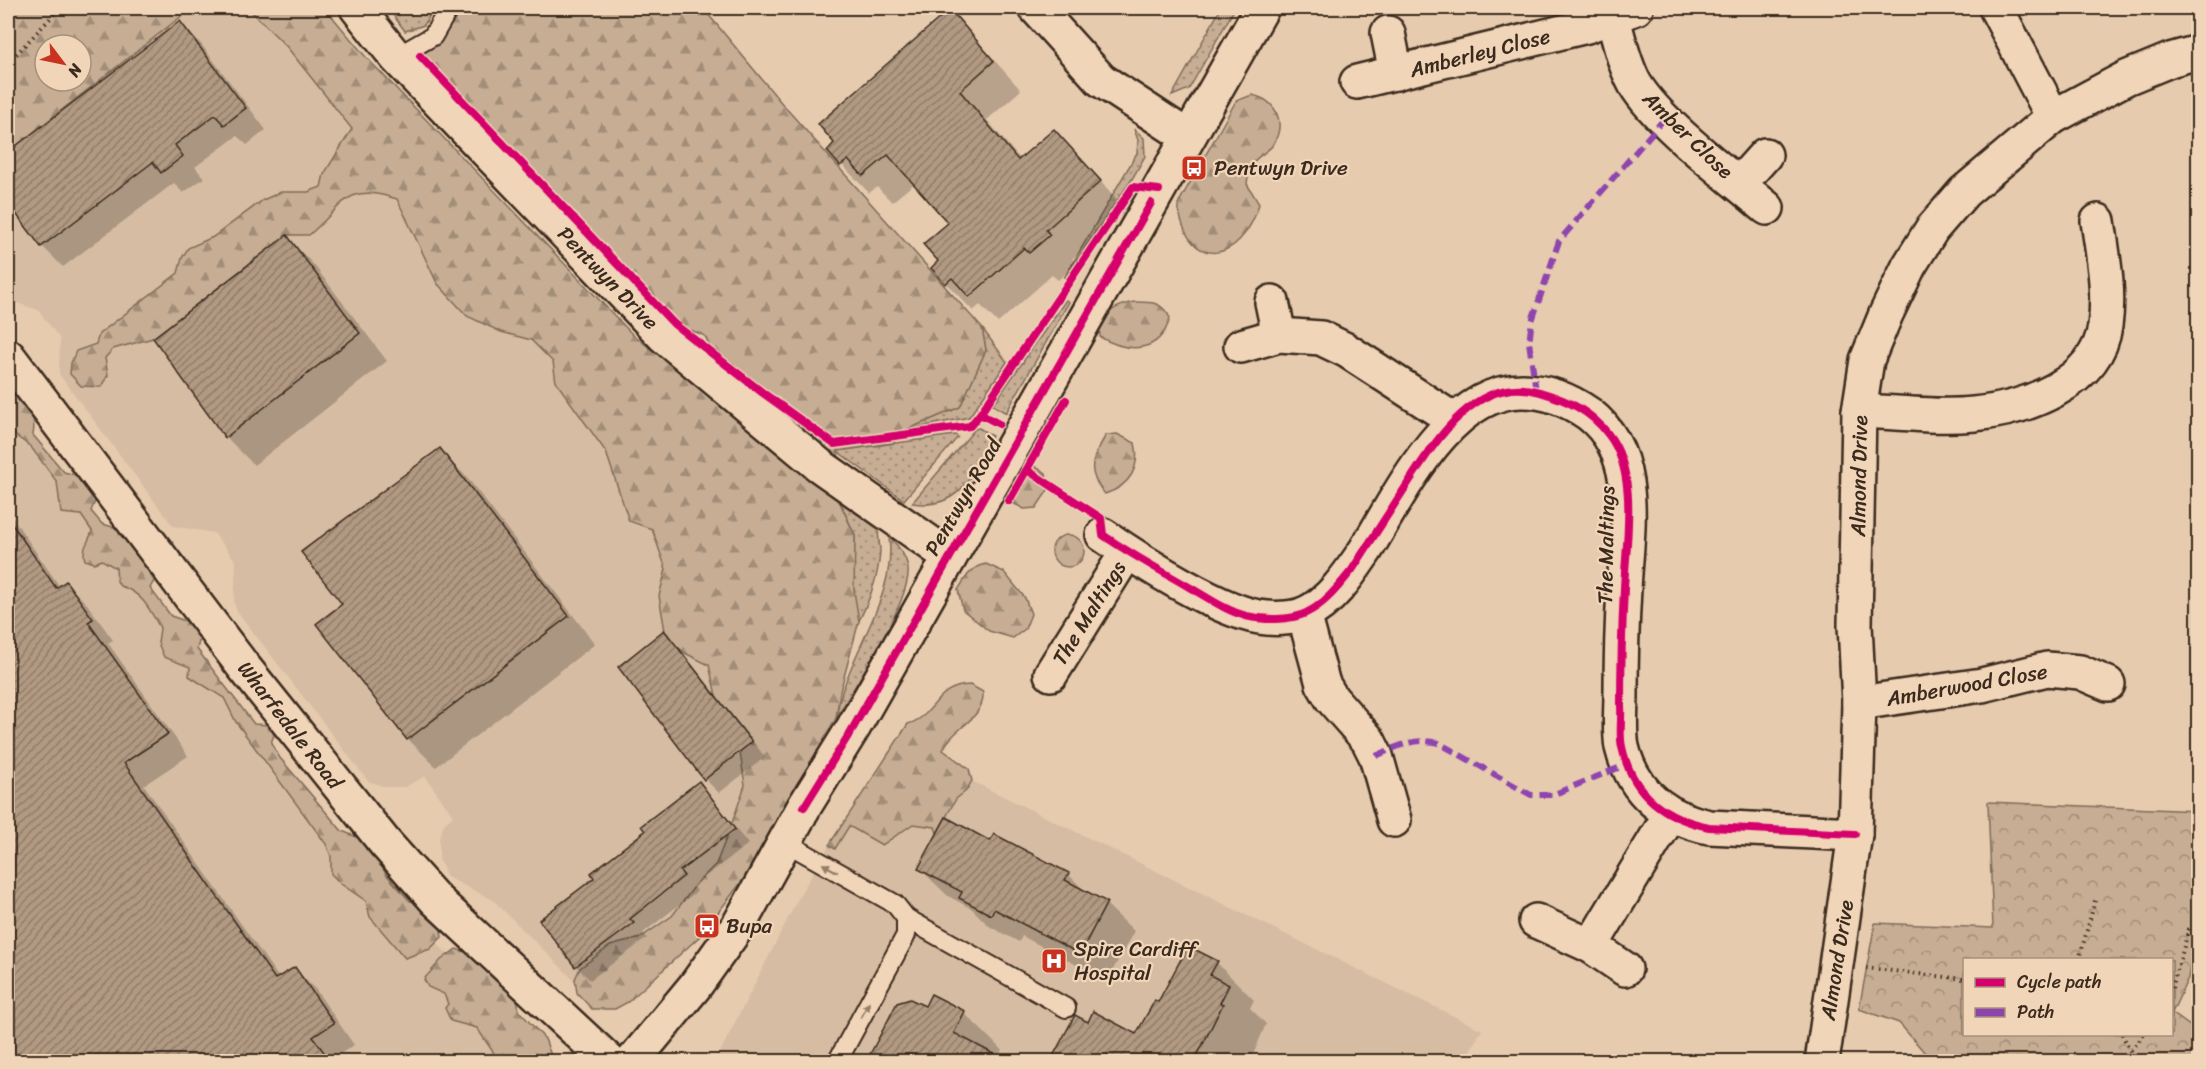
<svg xmlns="http://www.w3.org/2000/svg" width="2206" height="1069" viewBox="0 0 2206 1069" font-family="Sriracha,sans-serif">
  <defs>
    <pattern id="grass-dots" width="8" height="8" patternUnits="userSpaceOnUse" patternTransform="scale(1.5)"><rect width="8" height="8" fill="#c6ad94"/><path d="M2 2h.1M6 6h.1" fill="none" stroke="#a28d78" stroke-width="1.8" stroke-linecap="round"/></pattern>
    <pattern id="forest-firs" width="22" height="20" patternUnits="userSpaceOnUse" patternTransform="scale(1.5)"><rect width="22" height="20" fill="#c6ad94"/><path d="M5 1l3.5 6h-7zM16 11l3.5 6h-7z" fill="#a28d78"/></pattern>
    <pattern id="park-crowns" width="20" height="18" patternUnits="userSpaceOnUse" patternTransform="scale(1.5)"><rect width="20" height="18" fill="#c6ad94"/><path d="M2 6a3 3 0 1 1 6 0M12 15a3 3 0 1 1 6 0" fill="none" stroke="#a28d78"/></pattern>
    <pattern id="building-hatch" width="6" height="6" patternUnits="userSpaceOnUse" patternTransform="scale(1.5)"><rect width="6" height="6" fill="#b19982"/><path d="M-1 1l2-2M0 6l6-6M5 7l2-2" fill="none" stroke="#917d6a"/></pattern>
  </defs>
  <rect width="100%" height="100%" fill="#e6cbaf"/>
  <filter id="ink" filterUnits="userSpaceOnUse"><feTurbulence type="fractalNoise" baseFrequency=".0167" numOctaves="2"/><feDisplacementMap in="SourceGraphic" scale="12" xChannelSelector="R" yChannelSelector="G"/><feConvolveMatrix kernelMatrix="1 2 1 2 8 2 1 2 1" color-interpolation-filters="sRGB"/></filter>
  <g filter="url(#ink)">
    <g fill="#d6bca2">
      <path d="M171,8H261L562,356L787,769L634,984L579,985L493,900L447,877L439,859V838L444,824L453,816L425,776L405,787H386L368,781L237,611L234,603L236,561L214,533L173,526L59,374L60,339L38,310L8,300V138Z"/>
      <path d="M8,402L280,758L400,905L521,1030L530,1061H8Z"/>
      <path d="M941,766L1482,1030L1463,1062H715L801,893L843,822Z"/>
    </g>
    <g fill="url(#grass-dots)" stroke="#806c59" stroke-width="1.5">
      <path d="M388,8H434L424,25L405,31Z"/>
      <path d="M1221,8H1235L1189,89L1172,96Z"/>
      <path d="M1134,129L1144,138L1145,156L1132,179L1064,278L1137,153L1138,140Z"/>
      <path d="M1066,300L1069,302L1006,413L993,405Z"/>
      <path d="M982,328L1007,362L969,417L906,430L960,407L986,350Z"/>
      <path d="M979,428L992,436C972,473 962,511 912,503L975,429Z"/>
      <path d="M955,435L958,437L904,500L837,451Z"/>
      <path d="M837,495L879,528C877,535 880,543 880,551C879,579 865,612 851,635L855,536Z"/>
      <path d="M889,537C898,545 906,555 908,568C912,600 854,687 836,718C845,656 898,598 889,537Z"/>
    </g>
    <g fill="url(#forest-firs)" stroke="#806c59" stroke-width="1.5" fill-rule="evenodd">
      <path d="M8,8H192L8,152ZM45,45H81V81H45Z"/>
      <path d="M248,8H325L365,56L633,335L744,420L705,336L691,330L670,332L418,65C428,41 441,26 464,14L460,8H703L784,106L982,328L986,350L960,407L906,430L893,443L837,451L842,466L833,487L855,536L854,591L859,621L840,692L836,718L783,819L750,871L700,936L628,1002L615,1009H592L577,993L575,979L580,968L610,946L640,938L672,916L697,883L716,864L731,826L745,785L739,746L721,717L709,665L685,653L666,637L659,596L666,569L652,529L629,521L606,452L556,382L553,362L531,340L501,332L467,316L437,283L397,199C345,182 346,204 309,235H287L153,338L113,349L105,358L108,375L101,387L81,386L70,374L71,363L76,351L96,344L99,334L178,273L182,258L188,248L213,237L263,200L281,192H308L321,187L324,174L352,129L287,47Z"/>
      <path d="M1252,95C1277,100 1287,124 1272,146C1266,153 1257,156 1251,165C1248,171 1248,178 1247,184L1259,204C1242,263 1187,274 1178,204L1236,101Z"/>
      <path d="M1134,302C1151,302 1162,301 1170,318C1160,354 1128,353 1100,337C1097,315 1114,306 1134,302Z"/>
      <path d="M8,376C21,394 38,411 33,435L64,472L87,478L96,499L91,511L102,524L125,530L154,581L150,588L171,616L203,627L197,649L254,724L270,725L274,735L271,743L280,758L342,831L369,842L386,874L410,901L425,902L440,924L442,937L430,949L405,958L370,917L366,901L341,884L331,874V856L326,844L236,722L224,698L189,676L190,667L164,657L158,643L160,628C150,610 142,592 120,586L117,581L116,568L102,560L94,563L85,560C81,547 89,543 92,531L81,515L61,513L57,482L31,447L8,430Z"/>
      <path d="M1117,434L1135,443C1141,467 1130,486 1105,494C1085,471 1092,459 1106,435Z"/>
      <path d="M1030,464L1046,473L1048,490L1036,508L1024,509L1009,501L1005,489L1018,467Z"/>
      <circle cx="1068" cy="551" r="16"/>
      <path d="M986,564L1004,572L1025,598L1031,614L1025,629L1013,638L989,631L963,610L958,590C965,579 971,566 986,564Z"/>
      <path d="M970,685L983,692C985,719 952,728 943,750L969,769L972,781L966,791L956,799L937,833L935,827L913,824L882,845L849,826L835,849L829,845L908,724C937,715 934,686 970,685Z"/>
      <path d="M456,949L468,953L498,983L516,991L519,1011L545,1039L553,1061H499L477,1028L451,1021L445,1008L448,1004L444,994L428,987L424,979L441,960Z"/>
    </g>
    <path fill="url(#park-crowns)" stroke="#806c59" stroke-width="1.5" fill-rule="evenodd" d="M1988,802L2198,811V918L2188,978L2172,1013L2198,1032V1061H1932L1899,1023L1859,1009L1875,923L1993,928ZM1964,960H2172V1034H1964Z"/>
    <g fill="#0003">
      <path d="M950,11L1021,90L987,120L1021,160L1054,131L1127,210L1072,259L1077,263L1058,280L1052,275L998,323L980,305L973,311L946,283L940,261L950,223L915,183L892,202L877,187L869,193L829,151Z"/>
      <path d="M180,23L201,44L266,130L247,145L237,136L195,167L204,178L183,193L174,183L63,267L42,246L8,201V154Z"/>
      <path d="M287,237L314,265L387,361L254,465L227,438L155,338Z"/>
      <path d="M439,450L467,477L595,644L436,767L408,739L344,605Z"/>
      <path d="M8,511L60,587L66,583L87,604L113,640L108,643L188,756L144,785L279,978L295,969L316,990L354,1045L334,1058L336,1062H8Z"/>
      <path d="M664,632L678,646L765,757L719,793L705,779Z"/>
      <path d="M698,783L748,844L693,886L697,891L643,933L647,938L590,980L576,966L596,878Z"/>
      <path d="M995,836L1068,874L1088,894L1106,904L1134,931L1107,981L1022,936L1019,942L989,926L972,909L948,896L920,869L991,843Z"/>
      <path d="M1217,963L1254,1000L1250,1008L1266,1024L1250,1062H1052L1088,1024L1137,1036L1159,1004Z"/>
      <path d="M925,1008L964,1013L1002,1050L998,1057L868,1062Z"/>
    </g>
    <g fill="url(#building-hatch)" stroke="#3b2a1e" stroke-width="1.5">
      <path d="M950,9L994,61L960,91L1018,160L1054,129L1101,181L1046,230L1050,235L1029,253L1024,248L969,297L952,278L945,284L931,268L938,261L923,244L948,223L888,155L863,176L848,160L840,166L827,151L834,143L818,124Z"/>
      <path d="M180,21L246,108L224,125L215,115L175,145L183,156L161,173L153,162L41,247L8,203V152Z"/>
      <path d="M287,235L360,333L225,438L153,338Z"/>
      <path d="M440,448L569,616L407,740L316,624L342,604L301,552Z"/>
      <path d="M8,518L56,588L66,581L93,619L88,622L168,734L124,763L275,979L295,967L334,1023L313,1037L331,1062H8Z"/>
      <path d="M664,630L752,742L704,780L618,667Z"/>
      <path d="M699,781L735,829L680,871L684,876L630,919L634,923L575,967L539,920L594,878L591,873L645,831L641,826Z"/>
      <path d="M946,817L990,841L994,834L1069,873L1065,880L1107,902L1080,954L994,909L991,915L959,898L962,892L918,869Z"/>
      <path d="M1188,946L1218,961L1210,975L1229,985L1220,1003L1223,1004L1194,1062H1050L1075,1015L1088,1022L1093,1011L1136,1034L1155,1000L1158,1002Z"/>
      <path d="M931,994L965,1011L954,1033L1009,1062H866L897,1003L910,999L925,1006Z"/>
    </g>
    <g fill="none" stroke-linecap="round" stroke-linejoin="round">
      <g stroke="#3b2a1e" stroke-width="22">
        <g id="service">
          <path d="M396,57L433,36L449,8"/>
          <path d="M785,842L895,904L906,918V935L837,1062"/>
          <path d="M906,918L1066,1008"/>
        </g>
      </g>
      <g stroke="#3b2a1e" stroke-width="38">
        <g id="minor">
          <path d="M1036,8L1101,80L1188,137"/>
          <path d="M1996,8L2053,117"/>
          <path d="M1613,18C1619,40 1624,64 1635,84C1659,124 1730,176 1767,208"/>
          <path d="M1388,33L1396,73"/>
          <path d="M1357,82L1587,26L1636,8"/>
          <path d="M1739,184L1765,155"/>
          <path d="M1272,302L1279,335"/>
          <path d="M1241,346L1279,335L1321,338L1346,350L1454,420"/>
          <path d="M8,356L243,666L385,843L436,900L610,1062"/>
          <path d="M1859,411C1896,412 1937,418 1974,414C2024,409 2097,384 2105,326C2110,291 2103,256 2098,221"/>
          <path d="M1103,535C1139,560 1225,616 1267,618C1278,619 1295,618 1305,614C1331,602 1350,573 1365,551C1400,495 1448,390 1523,391C1547,391 1569,400 1589,414C1642,455 1627,531 1624,589C1622,623 1621,658 1621,693C1621,710 1619,731 1622,747C1633,793 1666,818 1709,827L1855,834"/>
          <path d="M1304,614L1323,684L1332,699L1368,740L1376,756L1394,820"/>
          <path d="M1051,674L1127,552"/>
          <path d="M1859,703L1982,685L2047,669L2080,672L2108,684"/>
          <path d="M1536,921L1591,946"/>
          <path d="M1625,969L1591,946L1670,815"/>
          <path d="M1822,1062L1855,834L1859,703L1855,625L1859,411L1867,360L1886,314L1909,266L1932,229L1964,192L2053,117L2126,78L2170,60L2198,52"/>
        </g>
      </g>
      <g stroke="#3b2a1e" stroke-width="38">
        <g id="tertiary">
          <path d="M357,8L396,57L664,336L819,465L950,557"/>
          <path d="M632,1062L695,986L740,923L804,807L853,728L1262,8"/>
        </g>
      </g>
      <g stroke="#3b2a1e" stroke-width="4" stroke-dasharray="1.5 4.5" stroke-linecap="butt">
        <path d="M8,63L60,8"/>
        <path d="M2079,960L2096,897"/>
        <path d="M1866,968L1964,979"/>
        <path d="M2172,988L2189,929L2198,924"/>
        <path d="M2122,1034L2135,1062"/>
        <path d="M2131,1050L2145,1034"/>
      </g>
      <use href="#service" stroke="#f1d5b8" stroke-width="18"/>
      <use href="#minor" stroke="#f1d5b8" stroke-width="33"/>
      <use href="#tertiary" stroke="#f1d5b8" stroke-width="33"/>
      <g stroke="#8e44ad" stroke-width="6" stroke-dasharray="12 6" stroke-linecap="butt">
        <path d="M1536,391L1529,342L1532,321L1559,241L1664,119"/>
        <path d="M1376,756C1398,746 1415,737 1439,743L1531,795H1552L1628,764"/>
      </g>
      <g stroke="#f1d5b8" stroke-width="11">
        <g id="cycleway">
          <path d="M420,56L674,324L763,393L834,444L970,426L980,414L999,424"/>
          <path d="M980,414L1133,187L1159,190"/>
          <path d="M1027,470L1101,518L1103,535C1130,554 1160,570 1189,587C1207,597 1226,611 1246,616C1263,620 1290,621 1306,613C1325,604 1339,586 1352,570C1369,544 1385,519 1401,494C1431,448 1474,372 1540,392C1567,400 1591,411 1608,434C1639,473 1626,542 1624,588C1622,628 1621,667 1621,706C1622,719 1619,734 1622,747C1632,794 1664,818 1709,827L1855,834"/>
          <path d="M1009,501L1066,400"/>
          <path d="M804,807L853,728L1151,203"/>
        </g>
      </g>
      <use href="#cycleway" stroke="#d6006c" stroke-width="8"/>
    </g>
    <defs><path id="oneway-solid" d="M-6-.8H1V-3.2L6.5 0L1 3.2V.8H-6Z" transform="scale(1.5)"/></defs>
    <g fill="#96806b">
      <use href="#oneway-solid" transform="translate(830 868) rotate(-151)"/>
      <use href="#oneway-solid" transform="translate(865 1010) rotate(-61)"/>
    </g>
  </g>
  <defs>
    <g id="bus-square" transform="scale(1.35)"><rect x="-9" y="-9" width="18" height="18" rx="4" fill="#c8321e" stroke="#f1d5b8"/><path d="M-5-6H5V4H4V6H2V4H-2V6H-4V4H-5ZM-3.5-4V0h7V-4ZM-3.5 1.2v1.5H-2V1.2ZM2 1.2v1.5H3.5V1.2Z" fill="#fff"/></g>
    <g id="hospital-square" transform="scale(1.35)"><rect x="-9" y="-9" width="18" height="18" rx="4" fill="#c8321e" stroke="#f1d5b8"/><path d="M-5-5h3v3.5h4V-5h3V5h-3V1.5h-4V5h-3Z" fill="#fff"/></g>
  </defs>
  <g fill-rule="evenodd">
    <use href="#bus-square" x="1194" y="168"/>
    <use href="#bus-square" x="707" y="926"/>
    <use href="#hospital-square" x="1054" y="961"/>
  </g>
  <g text-anchor="middle" dominant-baseline="central" stroke-width="4.5" stroke-linejoin="round" paint-order="stroke">
    <g font-size="21" fill="#3b2a1e" stroke="#f1d5b8">
      <text transform="translate(1480 53) rotate(-14)">Amberley Close</text>
      <text transform="translate(1688 135) rotate(44)">Amber Close</text>
      <text transform="translate(608 278) rotate(46)">Pentwyn Drive</text>
      <text transform="translate(1859 476) rotate(-89)">Almond Drive</text>
      <text transform="translate(963 497) rotate(-60)">Pentwyn Road</text>
      <text transform="translate(1606 545) rotate(-89)">The Maltings</text>
      <text transform="translate(1089 613) rotate(-58)">The Maltings</text>
      <text transform="translate(1967 685) rotate(-10)">Amberwood Close</text>
      <text transform="translate(290 725) rotate(52)">Wharfedale Road</text>
      <text transform="translate(1837 960) rotate(-81)">Almond Drive</text>
    </g>
    <g font-size="21" fill="#3b2a1e" stroke="#f1d5b8" text-anchor="start">
      <text x="1214" y="168">Pentwyn Drive</text>
      <text x="726" y="926">Bupa</text>
      <text x="1074" y="949">Spire Cardiff<tspan x="1074" dy="24">Hospital</tspan></text>
    </g>
  </g>
  <rect width="2206" height="1069" fill="none" stroke="#f1d5b8" stroke-width="30"/>
  <rect x="15" y="15" width="2176" height="1039" fill="none" stroke="#3b2a1e" stroke-width="2" filter="url(#ink)"/>
  <rect x="1963" y="958" width="210" height="78" fill="#f1d5b8" stroke="#a8917a" stroke-width="1.5"/>
  <rect x="1975" y="978" width="30" height="9" fill="#d6006c" stroke="#a8917a" stroke-width="1.5"/>
  <text x="2017" y="988" font-size="18" fill="#3b2a1e">Cycle path</text>
  <rect x="1975" y="1008" width="30" height="9" fill="#8e44ad" stroke="#a8917a" stroke-width="1.5"/>
  <text x="2017" y="1018" font-size="18" fill="#3b2a1e">Path</text>
  <g transform="translate(63 63) rotate(122)"><circle r="28" fill="#f1d5b8" stroke="#a8917a" stroke-width="1.5"/>
  <path d="M0-4.5L10 22L0 15L-10 22Z" fill="#c8321e"/>
  <text y="-9" font-size="16" font-weight="bold" text-anchor="middle" fill="#3b2a1e">N</text>
  </g>
</svg>
